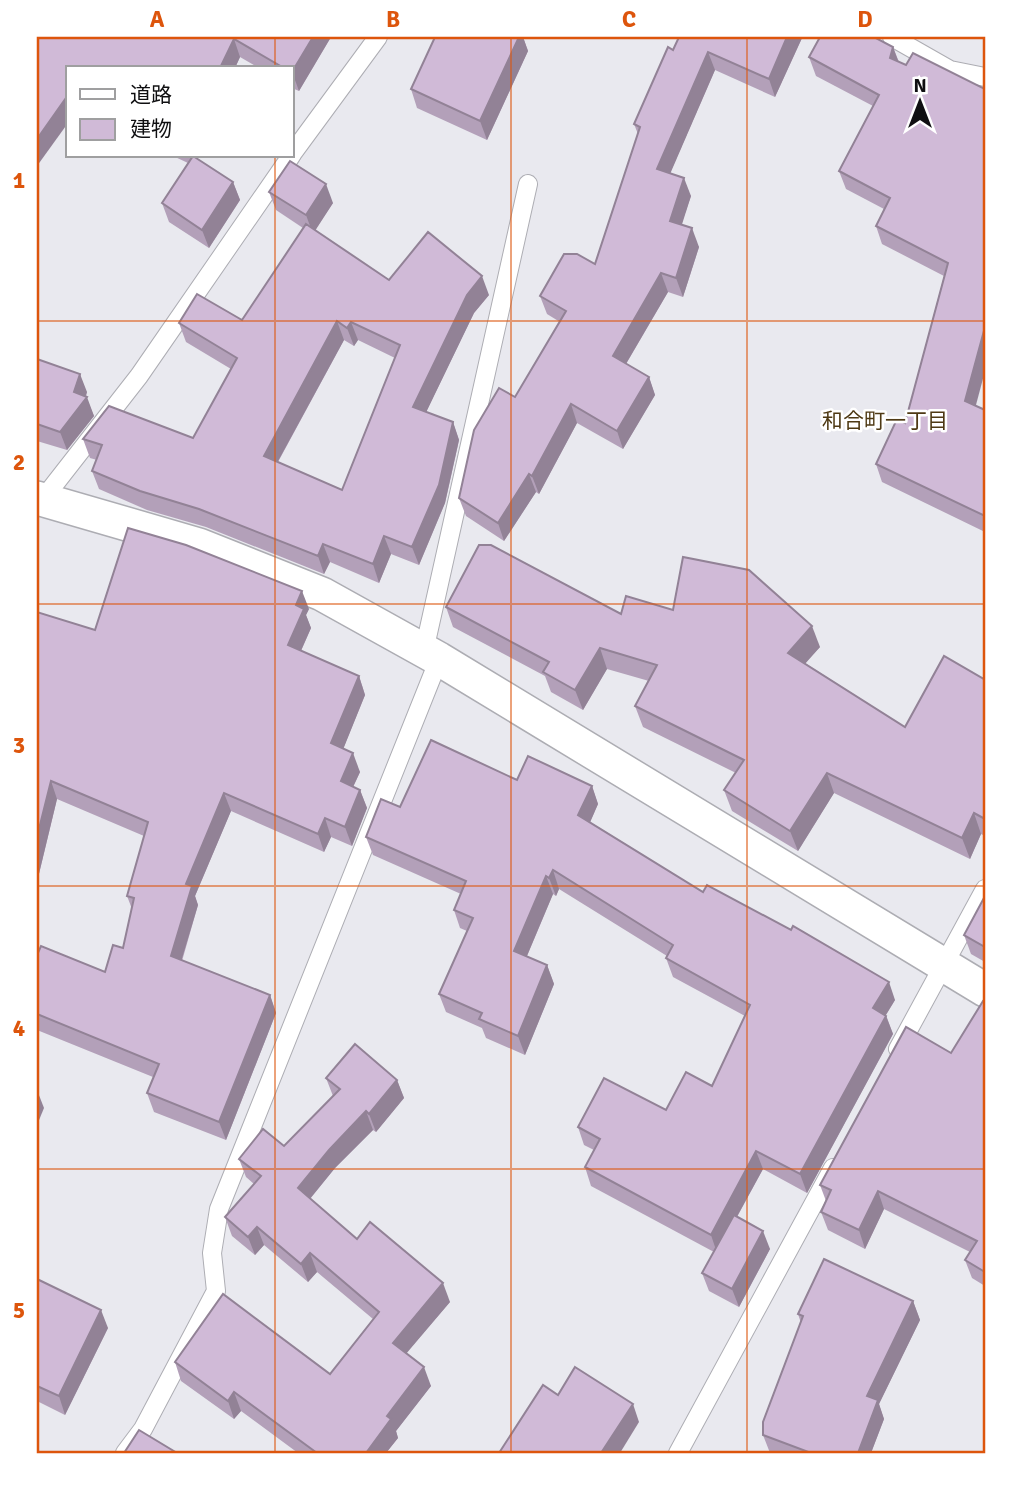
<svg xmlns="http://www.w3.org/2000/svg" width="1022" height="1490" viewBox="0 0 1022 1490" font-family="Signika,'Noto Sans JP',sans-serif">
  <rect width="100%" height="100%" fill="#e9e9ef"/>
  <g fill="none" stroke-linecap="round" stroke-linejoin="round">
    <g stroke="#adadb3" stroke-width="20">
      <g id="service">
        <path d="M892,37L950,70L985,77"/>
        <path d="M292,154L378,37"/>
        <path d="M43,499L139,376L291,156"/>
        <path d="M424,651L528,184"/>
        <path d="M898,1049L985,889"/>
        <path d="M125,1453L143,1429L216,1291L212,1253L219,1209L439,659"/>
        <path d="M678,1453L833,1168"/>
      </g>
    </g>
    <g stroke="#adadb3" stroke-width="36">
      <path id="minor" d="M37,498L199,545L322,594L439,659L985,990"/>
    </g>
    <use href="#service" stroke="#fff" stroke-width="18"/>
    <use href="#minor" stroke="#fff" stroke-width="33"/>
  </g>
  <g fill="#b3a0b9" fill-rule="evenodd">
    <path d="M37,37H331L299,91L292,88V68H259L240,57L235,68H68Z"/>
    <path d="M433,37H523L528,51L487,140L417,108L411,89L434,40Z"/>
    <path d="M802,38L775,97L715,70L670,173L691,196L681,225L699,247L683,297L668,292L626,364L649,377L655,395L623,449L577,423L539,494L536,492L504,541L466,516L459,498L515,397L560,322L547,314L540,296L595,264L638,134L634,124L673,50Z"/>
    <path d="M893,47L899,62L906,65L913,53L976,406L985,410V532L882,482L876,464L905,423L944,276L882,244L876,226L884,209L846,189L839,171L873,106L816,76L809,57Z"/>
    <path d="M173,156H196L195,158L233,182L240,200L209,248L169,222L162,203L188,163Z"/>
    <path d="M269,192L333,203L315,230L389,280L489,295L474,313L426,412L453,422L459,440L445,503L419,565L391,554L379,583L330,562L324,574L206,527L147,510L99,489L92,471L97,460L90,458L83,439L193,438L231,369L186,342L179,323L242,320L303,228L276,210ZM344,340L354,346L358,340L395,358L342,490L278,462Z"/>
    <path d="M37,359L87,392L86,397L94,416L67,450L37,441Z"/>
    <path d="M446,607L621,614L673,610L820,647L805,663L905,727L985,677V836L981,834L970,859L834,793L798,851L732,811L724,790L736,773L643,727L635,706L649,681L607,669L583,710L551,692L545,676L453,627Z"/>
    <path d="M309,609L306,615L311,628L301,651L359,676L365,695L343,749L360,772L353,787L360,790L367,808L352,846L331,837L324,852L231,811L195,896L198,905L182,961L270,995L276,1013L226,1140L154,1112L147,1093L153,1077L37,1030V955L105,972L123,948L132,909L127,896L144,836L57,799L37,882V612L95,630Z"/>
    <path d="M517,780L592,786L598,804L590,822L703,892L895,1000L886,1015L893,1034L807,1193L763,1169L737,1217L770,1249L739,1307L709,1291L702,1273L714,1252L591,1186L585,1167L594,1150L584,1145L578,1127L666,1110L712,1086L745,1016L673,977L666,958L667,956L559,889L556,896L553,894L527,956L547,965L554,984L525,1055L486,1038L482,1028L446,1012L439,994L467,931L460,928L454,910L461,894L373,855L366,837L400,807Z"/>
    <path d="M985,896V962L971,954L964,935Z"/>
    <path d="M985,1002V1286L972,1278L965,1260L970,1252L884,1209L865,1249L828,1230L821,1212L826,1201L820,1185L951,1053Z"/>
    <path d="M326,1078L397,1080L404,1098L376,1132L373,1130L335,1168L310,1199L357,1239L450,1302L406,1353L431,1386L396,1431L398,1438L386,1453H298L241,1411L234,1419L181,1381L175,1362L330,1374L373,1319L317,1272L308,1282L264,1245L255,1255L232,1236L225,1217L254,1184L246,1177L239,1159L284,1146L333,1096Z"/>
    <path d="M37,1276L38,1279L108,1328L65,1415L37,1401Z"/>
    <path d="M913,1301L920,1320L879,1404L884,1419L871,1453H770L763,1435L801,1323L798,1314Z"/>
  </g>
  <g fill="#928296">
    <path d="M313,37H331L299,91L292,72Z"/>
    <path d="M519,37H523L528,51L487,140L480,121Z"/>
    <path d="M787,37H801L802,38L775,97L769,79Z"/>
    <path d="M234,39L240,57L235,68H220Z"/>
    <path d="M893,47L900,66L890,58Z"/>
    <path d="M708,52L715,70L664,188L657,169Z"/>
    <path d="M68,95V123L37,166V139Z"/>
    <path d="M684,178L691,196L677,240L670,221Z"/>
    <path d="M233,182L240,200L209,248L202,230Z"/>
    <path d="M326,184L333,203L313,234L306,215Z"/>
    <path d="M692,228L699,247L683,297L676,278Z"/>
    <path d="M661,273L668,292L620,374L613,356Z"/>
    <path d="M482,276L489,295L474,313L420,425L413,407L467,295Z"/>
    <path d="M337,321L344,340L271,474L264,456Z"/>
    <path d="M351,322L358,340L354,346L347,328Z"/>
    <path d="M985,327V371L972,420L965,401Z"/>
    <path d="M80,374L87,392L84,400L87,397L94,416L67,450L60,432Z"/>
    <path d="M649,377L655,395L623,449L617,431Z"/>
    <path d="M571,404L577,423L539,494L532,476Z"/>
    <path d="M453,422L459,440L445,503L419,565L412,547Z"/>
    <path d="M529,474L536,492L504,541L498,523Z"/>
    <path d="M384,536L391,554L379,583L373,564Z"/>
    <path d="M323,544L330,562L324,574L318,556Z"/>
    <path d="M302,591L309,609L306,615L311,628L295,664L288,645L296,605Z"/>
    <path d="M812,626L820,647L796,674L788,653Z"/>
    <path d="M600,648L607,669L583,710L575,690Z"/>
    <path d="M359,676L365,695L338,762L331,743Z"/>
    <path d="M353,753L360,772L347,800L341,781Z"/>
    <path d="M827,773L834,793L798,851L790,831Z"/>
    <path d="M51,781L57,799L37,882V837Z"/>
    <path d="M592,786L598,804L585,834L578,815Z"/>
    <path d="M360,790L367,808L352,846L345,827Z"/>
    <path d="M224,793L231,811L195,896L198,905L177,975L171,956L186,884Z"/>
    <path d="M974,813L981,834L970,859L962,838Z"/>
    <path d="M325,818L331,837L324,852L318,834Z"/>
    <path d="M553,870L559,889L556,896L549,878Z"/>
    <path d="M546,876L553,894L521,970L514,951Z"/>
    <path d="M547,965L554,984L525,1055L518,1036Z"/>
    <path d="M889,982L895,1000L879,1026L873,1008Z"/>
    <path d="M270,995L276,1013L226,1140L219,1122Z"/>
    <path d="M886,1016L893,1034L807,1193L800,1174Z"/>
    <path d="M397,1080L404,1098L376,1132L369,1114Z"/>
    <path d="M37,1090L44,1108L37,1125Z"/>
    <path d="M366,1111L373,1130L335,1168L304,1206L298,1188L329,1150Z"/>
    <path d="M756,1151L763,1169L717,1253L711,1235Z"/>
    <path d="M878,1191L884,1209L865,1249L859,1230Z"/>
    <path d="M257,1227L264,1245L255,1255L248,1237Z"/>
    <path d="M763,1231L770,1249L739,1307L732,1289Z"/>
    <path d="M310,1253L317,1272L308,1282L301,1264Z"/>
    <path d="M443,1283L450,1302L400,1361L393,1343Z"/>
    <path d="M913,1301L920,1320L879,1404L884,1419L871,1453H858L867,1396Z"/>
    <path d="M101,1310L108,1328L65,1415L59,1396Z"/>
    <path d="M424,1367L431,1386L396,1431L398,1438L386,1453H366L387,1416Z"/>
    <path d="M234,1392L241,1411L234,1419L228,1401Z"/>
    <path d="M633,1404L639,1422L620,1453H601Z"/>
  </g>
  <g fill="#d0bad7" stroke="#928296" stroke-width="2" fill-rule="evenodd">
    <path d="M37,37H313L292,72V68H284L234,39L220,68H68V95L37,139Z"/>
    <path d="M435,37H519L480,121L411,89Z"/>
    <path d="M679,37H787L769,79L708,52L657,169L684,178L670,221L692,228L676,278L661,273L613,356L649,377L617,431L571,404L532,476L529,474L498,523L459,498L474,430L499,388L515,397L566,311L540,296L564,254H577L595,264L640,127L634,124L668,47L673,50Z"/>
    <path d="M820,37H874L893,47L890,58L906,65L913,53L985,89V327L965,401L985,410V516L876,464L897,419L905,423L948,263L876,226L890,198L839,171L879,95L809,57Z"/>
    <path d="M193,156L233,182L202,230L162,203Z"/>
    <path d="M290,161L326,184L306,215L269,192Z"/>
    <path d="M306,224L389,280L428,232L482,276L467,295L413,407L453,422L439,485L412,547L384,536L373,564L323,544L318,556L199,509L140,491L92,471L102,445L83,439L109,406L193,438L237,358L179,323L197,294L242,320ZM337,321L347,328L351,322L400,345L342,490L264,456Z"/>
    <path d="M37,359L80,374L74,392L87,397L60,432L37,424Z"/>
    <path d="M128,528L186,545L302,591L296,605L304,609L288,645L359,676L331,743L353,753L341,781L360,790L345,827L325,818L318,834L224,793L186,884L192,886L171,956L270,995L219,1122L147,1093L159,1064L37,1014V955L41,946L105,972L113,945L123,948L134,898L127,896L148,822L51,781L37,837V612L95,630Z"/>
    <path d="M479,545H491L621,614L626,596L673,610L683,557L749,570L812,626L788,653L905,727L944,656L984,679L985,677V819L974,813L962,838L827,773L790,831L724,790L744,760L635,706L657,665L600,648L575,690L543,672L549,662L446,607Z"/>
    <path d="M431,740L517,780L528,756L592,786L578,815L703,892L707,885L791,930L793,926L889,982L873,1008L886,1016L800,1174L756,1151L711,1235L585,1167L600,1139L578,1127L604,1078L666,1110L686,1072L712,1086L750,1005L666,958L673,945L553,870L549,878L546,876L514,951L547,965L518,1036L479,1019L482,1013L439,994L473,918L454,910L466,881L366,837L381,799L400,807Z"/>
    <path d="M985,896V947L964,935Z"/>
    <path d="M983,1001L985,1002V1272L965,1260L977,1241L878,1191L859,1230L821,1212L831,1190L820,1185L906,1027L951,1053Z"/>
    <path d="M355,1044L397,1080L369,1114L366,1111L329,1150L298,1188L357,1239L370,1222L443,1283L393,1343L424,1367L387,1416L391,1419L366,1453H317L234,1392L228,1401L175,1362L223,1294L330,1374L379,1312L310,1253L301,1264L257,1227L248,1237L225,1217L261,1176L239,1159L263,1129L284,1146L340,1089L326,1078Z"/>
    <path d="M734,1215L763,1231L732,1289L702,1273Z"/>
    <path d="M824,1259L913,1301L867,1396L878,1400L858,1453H811L763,1435V1422L803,1316L798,1314Z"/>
    <path d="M37,1279L101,1310L59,1396L37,1386Z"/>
    <path d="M575,1367L633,1404L601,1453H499L543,1385L558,1395Z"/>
    <path d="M139,1430L177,1453H124Z"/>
  </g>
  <path fill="none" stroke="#dd550c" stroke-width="2" stroke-opacity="0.55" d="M275,37V68M511,37V1453M747,37V1453M275,156V1453M37,321H985M37,604H985M37,886H985M37,1169H985"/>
  <g text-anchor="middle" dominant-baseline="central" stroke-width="5" stroke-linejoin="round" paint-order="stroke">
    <g font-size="21" fill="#4e3914" stroke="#fff">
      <text x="885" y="421">和合町一丁目</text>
    </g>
  </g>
  <rect width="1022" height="1490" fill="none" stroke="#ffffff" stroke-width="77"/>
  <rect x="66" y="66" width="228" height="91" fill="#ffffff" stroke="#9f9fa0" stroke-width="2"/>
  <rect x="80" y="89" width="35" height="10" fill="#ffffff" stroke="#9f9fa0" stroke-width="2"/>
  <text x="130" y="102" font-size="21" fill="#0f0f11">道路</text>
  <rect x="80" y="119" width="35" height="21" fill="#d0bad7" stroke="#9f9fa0" stroke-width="2"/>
  <text x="130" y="136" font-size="21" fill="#0f0f11">建物</text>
  <g transform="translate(920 102)" stroke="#ffffff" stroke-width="5" paint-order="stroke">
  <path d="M0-5L12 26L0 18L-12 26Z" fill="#0f0f11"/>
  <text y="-10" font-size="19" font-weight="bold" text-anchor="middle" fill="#0f0f11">N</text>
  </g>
  <rect x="38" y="38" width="946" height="1414" fill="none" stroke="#dd550c" stroke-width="2.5"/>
  <g font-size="23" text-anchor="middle" font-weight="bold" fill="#dd550c">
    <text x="157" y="27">A</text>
    <text x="393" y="27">B</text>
    <text x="629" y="27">C</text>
    <text x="865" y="27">D</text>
    <text x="19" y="188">1</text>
    <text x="19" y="470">2</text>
    <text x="19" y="753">3</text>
    <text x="19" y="1036">4</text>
    <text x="19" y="1318">5</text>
  </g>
</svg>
